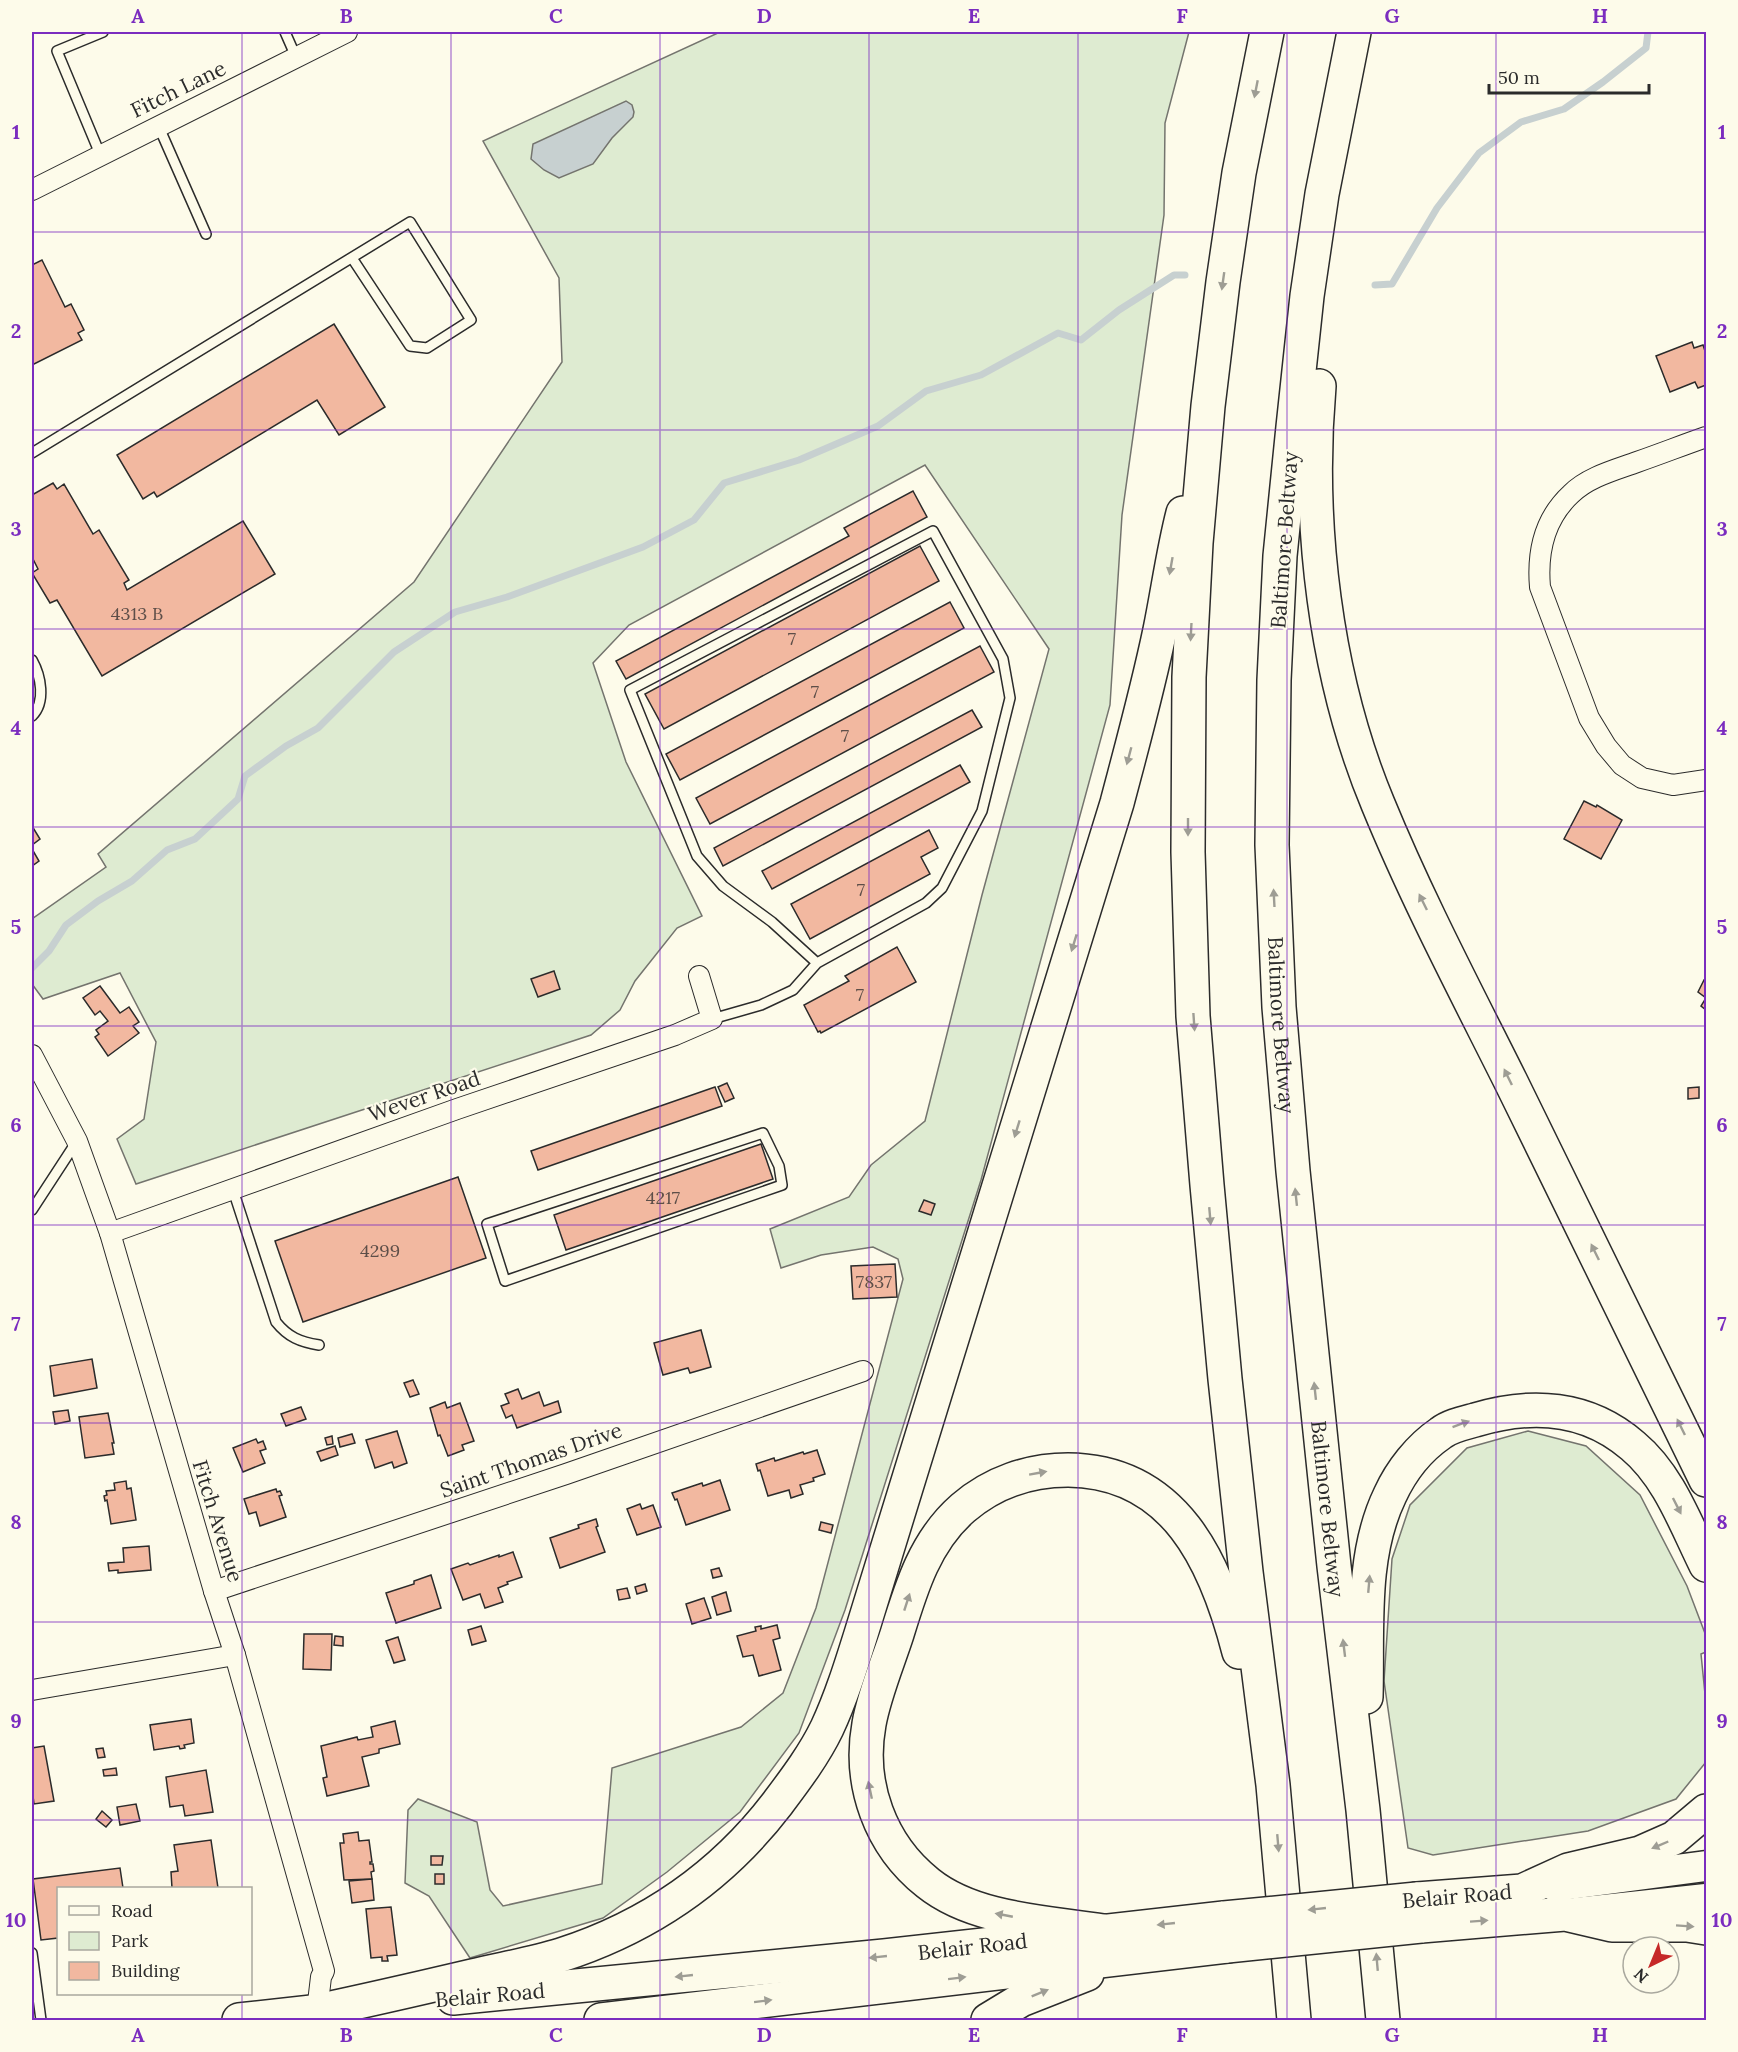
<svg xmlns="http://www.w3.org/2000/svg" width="1738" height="2052" viewBox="0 0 1738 2052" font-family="Lora,serif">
  <rect width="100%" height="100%" fill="#fdfbea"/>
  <g fill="#deebd1" stroke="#74746e" stroke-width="1.5">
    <path d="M720,32H1189L1165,123L1164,215L1122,515L1110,705L981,1180L845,1610L799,1733L740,1812L667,1872L603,1918L470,1958L429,1896L405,1883L408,1810L418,1799L477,1822L490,1890L503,1906L602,1884L612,1768L741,1727L783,1693L816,1608L903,1279L898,1259L873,1247L821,1255L781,1268L770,1229L849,1197L871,1165L925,1121L982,895L1049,649L925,465L629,625L593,663L626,762L702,916L677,928L635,981L620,1010L591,1035L136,1184L117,1139L144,1119L156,1042L120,973L43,999L32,984V919L106,867L98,854L414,582L562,362L559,278L483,141Z"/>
    <path d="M1528,1431L1586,1446L1640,1495L1687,1586L1706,1636V1652L1701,1654L1706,1704V1762L1676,1799L1588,1831L1433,1855L1408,1848L1384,1681L1392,1559L1410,1505L1467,1448Z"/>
  </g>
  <path fill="#c7d0d0" stroke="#74746e" stroke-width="1.5" d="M626,101L632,105L634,112L633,117L612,138L593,164L559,178L544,170L531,159L533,144Z"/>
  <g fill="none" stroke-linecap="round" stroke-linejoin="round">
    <g stroke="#c7d0d0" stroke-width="7">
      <path d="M1375,285L1392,284L1437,208L1479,153L1521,122L1564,109L1603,82L1646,48L1648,32"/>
      <path d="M32,968L49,951L66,925L98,901L132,881L167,850L195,839L238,799L245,776L286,746L318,728L394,652L455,612L507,597L643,547L694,520L724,483L799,460L878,426L926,391L981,375L1058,333L1081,340L1119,310L1174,275H1185"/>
    </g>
  </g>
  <g fill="#f2b8a0" stroke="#2b2b2b" stroke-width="1.5">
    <path d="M42,260L65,307L71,304L84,330L78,333L82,340L32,365V265Z"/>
    <path d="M334,324L385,407L339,435L317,400L157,497L154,492L143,499L117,455Z"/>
    <path d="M1692,342L1694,348L1703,345L1706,354V385L1698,388L1695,382L1670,392L1656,356Z"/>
    <path d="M53,483L57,489L64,484L93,534L99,530L129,580L124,583L127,590L243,521L275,574L102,676L57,600L50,603L32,573L38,569L32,557V495Z"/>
    <path d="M913,491L927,517L626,679L616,661L849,536L844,528Z"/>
    <path d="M920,546L939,581L664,729L645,694Z"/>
    <path d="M950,602L964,628L680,780L666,754Z"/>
    <path d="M980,646L994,672L710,824L696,798Z"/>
    <path d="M972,710L982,727L723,866L714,848Z"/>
    <path d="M960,765L970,782L772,889L762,871Z"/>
    <path d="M1584,801L1596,807L1597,805L1622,820L1601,859L1564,839Z"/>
    <path d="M32,826L40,839L32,845Z"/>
    <path d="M929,830L938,848L921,857L930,874L810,939L791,904Z"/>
    <path d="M32,849L39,861L32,866Z"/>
    <path d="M897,947L916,982L821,1033L820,1031L818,1032L804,1005L849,981L845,976Z"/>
    <path d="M554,971L560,989L538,997L531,979Z"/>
    <path d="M1704,980L1706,981V1010L1701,1006L1706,998L1698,992Z"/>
    <path d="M100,986L120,1013L129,1007L139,1022L133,1026L139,1033L108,1056L95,1037L99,1034L96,1030L108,1021L100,1011L95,1015L83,998Z"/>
    <path d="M727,1083L734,1098L725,1102L718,1087Z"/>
    <path d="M715,1087L722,1106L538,1170L531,1151Z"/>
    <path d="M1699,1087V1098L1688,1099V1088Z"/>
    <path d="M761,1144L773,1179L566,1250L554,1215Z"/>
    <path d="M458,1177L486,1258L303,1322L275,1241Z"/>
    <path d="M924,1200L935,1204L931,1215L919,1211Z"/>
    <path d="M895,1264L897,1297L853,1299L851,1266Z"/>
    <path d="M701,1330L711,1367L690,1373L688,1368L663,1375L654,1343Z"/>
    <path d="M92,1359L97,1388L54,1396L50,1366Z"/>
    <path d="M413,1380L419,1394L410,1397L404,1383Z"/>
    <path d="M518,1389L522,1399L539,1392L544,1406L558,1401L561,1412L517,1428L512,1415L506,1418L501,1406L509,1403L505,1394Z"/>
    <path d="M445,1402L447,1408L460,1403L474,1441L462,1445L464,1450L448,1456L440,1435L438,1436L430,1408Z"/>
    <path d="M301,1407L306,1419L286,1426L281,1414Z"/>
    <path d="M68,1410L70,1421L55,1424L53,1412Z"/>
    <path d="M108,1413L114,1443H112L114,1454L85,1458L79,1417Z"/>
    <path d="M397,1431L407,1463L394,1468L392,1462L375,1468L366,1440Z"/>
    <path d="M352,1434L355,1443L340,1447L338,1438Z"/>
    <path d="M332,1436L333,1444L327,1445L325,1438Z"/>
    <path d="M256,1439L258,1443L263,1441L266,1449L260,1451L265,1463L243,1472L233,1448Z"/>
    <path d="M335,1446L338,1455L321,1461L317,1452Z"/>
    <path d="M817,1450L825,1474L813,1478L814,1481L800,1485L803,1494L791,1498L789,1490L768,1496L760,1470L758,1471L756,1464L774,1458L775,1461L803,1452L804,1454Z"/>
    <path d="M720,1480L730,1510L686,1525L677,1499L675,1500L672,1493L702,1483L703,1486Z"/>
    <path d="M126,1481L127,1489L131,1488L136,1520L111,1524L107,1500L105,1501L104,1496L107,1495L106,1491L115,1490L114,1483Z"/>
    <path d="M276,1489L277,1492L280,1491L282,1495L279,1496L286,1517L260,1526L256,1512L249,1514L244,1499Z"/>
    <path d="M640,1504L642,1509L653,1505L661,1527L637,1535L627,1509Z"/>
    <path d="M596,1519L598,1526L596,1527L605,1552L560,1568L550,1538L579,1528L578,1525Z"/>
    <path d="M821,1522L833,1525L831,1533L819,1530Z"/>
    <path d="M149,1546L151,1570L118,1573V1570L109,1571L108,1563L124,1562L123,1548Z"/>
    <path d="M513,1552L522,1577L507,1582L508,1584L498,1588L503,1602L485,1608L480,1594L463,1600L451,1569L468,1563L470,1565L499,1555V1557Z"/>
    <path d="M719,1568L722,1576L713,1578L711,1570Z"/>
    <path d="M431,1575L441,1608L396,1623L386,1593L414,1584V1581Z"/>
    <path d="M645,1584L647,1591L637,1594L635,1587Z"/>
    <path d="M627,1588L630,1598L619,1600L617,1590Z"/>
    <path d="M726,1592L731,1611L717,1615L712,1597Z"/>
    <path d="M704,1598L711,1618L692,1624L686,1604Z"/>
    <path d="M777,1625L780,1638L773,1640L781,1670L759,1676L753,1655L743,1657L737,1636L756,1631L755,1627L761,1626V1629Z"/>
    <path d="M481,1626L486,1641L472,1645L468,1630Z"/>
    <path d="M304,1634H332L331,1670L303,1669Z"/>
    <path d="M335,1636L343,1637V1646L334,1645Z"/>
    <path d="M398,1637L405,1660L394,1663L386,1641Z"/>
    <path d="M191,1719L194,1743L184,1745L185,1748L180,1749L179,1746L154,1750L150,1725Z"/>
    <path d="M395,1721L400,1744L379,1749V1753L362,1757L369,1786L327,1796L323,1778L327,1777L321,1746L357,1737L358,1740L373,1737L371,1727Z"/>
    <path d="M44,1746L54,1801L34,1804L32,1788V1748Z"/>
    <path d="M103,1748L105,1757L98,1758L96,1749Z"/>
    <path d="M116,1768L117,1775L104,1776L103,1770Z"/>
    <path d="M206,1770L213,1812L185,1816L183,1805L170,1807L166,1777Z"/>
    <path d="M136,1804L140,1821L120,1825L117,1807Z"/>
    <path d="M102,1811L112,1820L106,1827L96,1819Z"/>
    <path d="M358,1832L359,1841L369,1840L372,1862H370V1864H373L374,1871L371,1872L372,1879L344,1880L340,1843H344L343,1834Z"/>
    <path d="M211,1840L218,1888H172L171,1872L178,1871L174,1845Z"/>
    <path d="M431,1856H443L442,1865H431Z"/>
    <path d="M120,1868L123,1888H58V1938L41,1940L33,1879Z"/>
    <rect x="435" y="1874" width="9" height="10"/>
    <path d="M372,1879L374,1900L352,1903L349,1881Z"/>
    <path d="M391,1907L397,1955L387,1956L388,1961H382V1957L371,1958L366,1909Z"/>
  </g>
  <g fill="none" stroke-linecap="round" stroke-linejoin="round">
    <g stroke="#2b2b2b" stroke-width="12">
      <g id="lane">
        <path d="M285,32L296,57"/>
        <path d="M158,125L206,234"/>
        <path d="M100,154L57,51L103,32"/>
        <path d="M32,453L410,222L471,320L427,348L410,346L352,258"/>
        <path d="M32,660C41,676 46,702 32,716"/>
        <path d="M712,1019L761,1005L793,990L817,963L926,903L942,888L982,811L1010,698L1003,659L933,531L630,690L697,856L723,886L772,922L817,963"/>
        <path d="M763,1133L779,1166L782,1185L505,1281L487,1224Z"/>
        <path d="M233,1190L276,1322C288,1337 300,1342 319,1345"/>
        <path d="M32,1210L77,1141"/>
        <path d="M32,1953L41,2020"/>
      </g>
    </g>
    <g stroke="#2b2b2b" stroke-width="22">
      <g id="street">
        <path d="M32,190L347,32"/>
        <path d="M1706,437C1683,445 1660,454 1637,462C1615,470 1588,477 1571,494C1544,519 1537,552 1540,587L1589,718L1606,746L1622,765L1642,778L1673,785L1706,780"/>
        <path d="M32,1055L77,1141L110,1233L214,1591L235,1655L324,1971L321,1977L317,2011"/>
        <path d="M110,1233L457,1109L675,1035L712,1019L699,976"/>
        <path d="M214,1591L566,1474L863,1371"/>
        <path d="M32,1690L235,1655"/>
      </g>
    </g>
    <g stroke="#2b2b2b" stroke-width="33">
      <g id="primary">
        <path d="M1555,1886L1706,1866"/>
        <path d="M1576,1913L1706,1899"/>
      </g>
    </g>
    <g stroke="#2b2b2b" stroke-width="36">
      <g id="highway">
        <path d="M1267,32L1239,173L1223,282L1208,406L1196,543L1189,677L1188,852L1193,1016L1207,1185L1225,1379L1246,1572L1273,1785L1294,2020"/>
        <path id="s1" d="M1354,32L1322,194L1307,296L1293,427L1280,556L1274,680L1272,845L1279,1007L1293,1171L1334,1566L1363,1810L1383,2020"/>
        <path d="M1319,386C1307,523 1325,677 1378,804C1417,899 1465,990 1511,1082C1576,1214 1641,1347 1706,1480"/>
        <path d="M1366,1697C1368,1631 1360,1557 1390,1495C1401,1471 1419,1448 1441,1433C1450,1426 1464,1423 1475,1420C1531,1403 1587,1406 1633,1446C1669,1476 1686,1525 1706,1565"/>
        <path d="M1417,1899L1522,1891L1568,1870L1640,1853L1674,1838L1706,1811"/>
        <path d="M1421,1926L1565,1914L1612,1925H1687L1706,1928"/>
        <path d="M1103,1931C1047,1922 974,1920 928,1883C880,1845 858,1784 869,1724C874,1695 888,1662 897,1634C911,1588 925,1541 963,1508C992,1483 1029,1470 1068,1470C1175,1471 1216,1562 1239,1652"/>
        <path id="s2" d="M453,1998L884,1956L1224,1918"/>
        <path d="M317,2011C369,2000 421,1988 472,1976C501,1969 532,1964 561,1955C648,1927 721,1877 777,1804C795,1780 814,1755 827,1728C841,1698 851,1666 861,1634L1117,803C1132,746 1148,688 1160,630C1168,591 1173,552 1183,513"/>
        <path d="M239,2020L339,2009"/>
        <path d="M601,2020L1227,1946"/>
        <path d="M988,2020L1021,2000L1087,1974"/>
      </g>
    </g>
    <use href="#lane" stroke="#fdfbea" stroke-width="9"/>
    <use href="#street" stroke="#fdfbea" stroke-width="20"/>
    <use href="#primary" stroke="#fdfbea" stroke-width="30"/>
    <use href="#highway" stroke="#fdfbea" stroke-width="33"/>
    <g stroke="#2b2b2b" stroke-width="36" stroke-linecap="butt">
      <g id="highway-bridge">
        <path d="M1224,1918L1417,1899"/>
        <path d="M1227,1946L1421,1926"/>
      </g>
    </g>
    <use href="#highway-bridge" stroke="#fdfbea" stroke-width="33"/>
  </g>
  <defs><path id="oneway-solid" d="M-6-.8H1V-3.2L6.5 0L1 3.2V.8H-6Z" transform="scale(1.5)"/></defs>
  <g fill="#9e9d94">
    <use href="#oneway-solid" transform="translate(1256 89) rotate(101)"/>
    <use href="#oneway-solid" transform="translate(1223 281) rotate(98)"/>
    <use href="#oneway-solid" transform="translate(1171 566) rotate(100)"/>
    <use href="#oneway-solid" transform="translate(1191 632) rotate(93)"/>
    <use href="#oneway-solid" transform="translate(1129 756) rotate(105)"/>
    <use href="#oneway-solid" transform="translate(1188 827) rotate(90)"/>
    <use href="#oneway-solid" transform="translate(1274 898) rotate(-93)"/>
    <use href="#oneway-solid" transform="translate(1423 902) rotate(-116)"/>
    <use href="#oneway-solid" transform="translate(1074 943) rotate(107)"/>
    <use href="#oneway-solid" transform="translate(1194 1022) rotate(86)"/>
    <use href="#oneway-solid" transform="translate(1508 1077) rotate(-116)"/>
    <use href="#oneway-solid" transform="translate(1017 1129) rotate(107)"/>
    <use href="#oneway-solid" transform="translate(1296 1197) rotate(-96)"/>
    <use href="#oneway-solid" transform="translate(1210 1216) rotate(85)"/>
    <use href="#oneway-solid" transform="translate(1595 1252) rotate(-116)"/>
    <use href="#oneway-solid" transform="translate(1315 1391) rotate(-96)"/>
    <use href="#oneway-solid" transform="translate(1461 1424) rotate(-20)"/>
    <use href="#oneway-solid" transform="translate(1681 1427) rotate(-116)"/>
    <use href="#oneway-solid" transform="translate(1038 1473) rotate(-10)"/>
    <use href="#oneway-solid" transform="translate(1677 1506) rotate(63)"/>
    <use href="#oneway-solid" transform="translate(1369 1584) rotate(-85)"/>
    <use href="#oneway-solid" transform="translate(907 1602) rotate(-72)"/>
    <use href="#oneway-solid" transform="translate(1344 1648) rotate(-97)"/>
    <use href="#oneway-solid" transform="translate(870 1790) rotate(-102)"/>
    <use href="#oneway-solid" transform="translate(1278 1843) rotate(85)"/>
    <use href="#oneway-solid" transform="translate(1660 1845) rotate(157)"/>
    <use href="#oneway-solid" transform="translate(1317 1909) rotate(174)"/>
    <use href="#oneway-solid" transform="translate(1004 1915) rotate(-169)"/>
    <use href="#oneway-solid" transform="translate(1479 1921) rotate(-4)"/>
    <use href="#oneway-solid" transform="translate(1166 1924) rotate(174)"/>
    <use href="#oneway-solid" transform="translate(1685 1926) rotate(4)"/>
    <use href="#oneway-solid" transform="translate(878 1957) rotate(174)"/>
    <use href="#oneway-solid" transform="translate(1377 1962) rotate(-95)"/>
    <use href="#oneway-solid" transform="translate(684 1976) rotate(174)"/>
    <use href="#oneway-solid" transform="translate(957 1978) rotate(-7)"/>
    <use href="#oneway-solid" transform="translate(1040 1993) rotate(-22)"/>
    <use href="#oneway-solid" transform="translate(763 2001) rotate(-7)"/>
  </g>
  <path fill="none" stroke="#7b2cbf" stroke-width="1.5" stroke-opacity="0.55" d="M242,32V1888M451,32V2020M660,32V2020M869,32V2020M1078,32V2020M1287,32V2020M1496,32V2020M32,232H1706M32,430H1706M32,629H1706M32,827H1706M32,1026H1706M32,1225H1706M32,1423H1706M32,1622H1706M32,1820H1706M242,1994V2020"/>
  <g text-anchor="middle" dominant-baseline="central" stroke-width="4.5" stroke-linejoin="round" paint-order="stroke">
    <g font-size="18" fill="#5d4e48">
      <text x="137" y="613">4313 B</text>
      <text x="792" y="638">7</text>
      <text x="815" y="691">7</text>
      <text x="845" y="735">7</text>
      <text x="861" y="889">7</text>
      <text x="860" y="994">7</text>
      <text x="663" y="1197">4217</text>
      <text x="380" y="1250">4299</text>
      <text x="874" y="1281">7837</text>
    </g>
    <g font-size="21" fill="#2b2b2b" stroke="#fdfbea">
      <text transform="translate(178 89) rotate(-26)">Fitch Lane</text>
      <text transform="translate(1284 540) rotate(-86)">Baltimore Beltway</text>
      <text stroke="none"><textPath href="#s1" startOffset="999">Baltimore Beltway</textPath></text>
      <text transform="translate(424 1096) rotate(-19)">Wever Road</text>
      <text transform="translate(531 1460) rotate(-19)">Saint Thomas Drive</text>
      <text stroke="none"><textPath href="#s1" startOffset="1485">Baltimore Beltway</textPath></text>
      <text transform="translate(218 1521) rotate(73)">Fitch Avenue</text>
      <text transform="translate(1457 1896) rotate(-5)">Belair Road</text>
      <text stroke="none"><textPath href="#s2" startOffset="522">Belair Road</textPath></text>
      <text transform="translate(490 1995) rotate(-5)">Belair Road</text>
    </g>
  </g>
  <rect width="1738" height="2052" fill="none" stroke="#fdfbea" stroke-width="66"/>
  <rect x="57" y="1887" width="195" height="108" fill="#fdfbea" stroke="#a9a89e" stroke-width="1.5"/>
  <rect x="69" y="1906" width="30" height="9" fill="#fdfbea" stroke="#a9a89e" stroke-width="1.5"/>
  <text x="111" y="1917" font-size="18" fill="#2b2b2b">Road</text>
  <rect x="69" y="1932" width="30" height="18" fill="#deebd1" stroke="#a9a89e" stroke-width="1.5"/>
  <text x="111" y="1947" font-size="18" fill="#2b2b2b">Park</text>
  <rect x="69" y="1962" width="30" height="18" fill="#f2b8a0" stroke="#a9a89e" stroke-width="1.5"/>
  <text x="111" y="1977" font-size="18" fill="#2b2b2b">Building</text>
  <g transform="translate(1651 1965) rotate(223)"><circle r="28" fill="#fdfbea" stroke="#a9a89e" stroke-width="1.5"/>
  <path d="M0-4.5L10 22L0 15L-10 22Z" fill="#c62828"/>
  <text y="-9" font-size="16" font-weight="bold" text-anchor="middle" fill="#2b2b2b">N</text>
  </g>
  <path d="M1489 84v9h160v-9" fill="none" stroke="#2b2b2b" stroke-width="3"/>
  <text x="1498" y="84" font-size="18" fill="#2b2b2b" stroke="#fdfbea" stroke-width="4.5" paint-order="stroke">50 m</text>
  <rect x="33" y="33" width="1672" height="1986" fill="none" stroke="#7b2cbf" stroke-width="2"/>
  <g font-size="20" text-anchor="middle" font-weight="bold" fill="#7b2cbf">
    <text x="138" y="23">A</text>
    <text x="346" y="23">B</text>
    <text x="556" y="23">C</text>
    <text x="764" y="23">D</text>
    <text x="974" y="23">E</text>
    <text x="1182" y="23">F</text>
    <text x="1392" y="23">G</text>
    <text x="1600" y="23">H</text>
    <text x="16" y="139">1</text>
    <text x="1722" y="139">1</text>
    <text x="16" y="338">2</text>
    <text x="1722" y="338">2</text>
    <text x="16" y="536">3</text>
    <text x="1722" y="536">3</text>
    <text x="16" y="735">4</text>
    <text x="1722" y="735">4</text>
    <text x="16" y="934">5</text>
    <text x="1722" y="934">5</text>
    <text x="16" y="1132">6</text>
    <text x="1722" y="1132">6</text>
    <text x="16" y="1331">7</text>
    <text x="1722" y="1331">7</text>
    <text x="16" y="1529">8</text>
    <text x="1722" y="1529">8</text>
    <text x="16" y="1728">9</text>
    <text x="1722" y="1728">9</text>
    <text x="16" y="1927">10</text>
    <text x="1722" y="1927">10</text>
    <text x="138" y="2042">A</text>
    <text x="346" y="2042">B</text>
    <text x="556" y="2042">C</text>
    <text x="764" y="2042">D</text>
    <text x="974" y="2042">E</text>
    <text x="1182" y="2042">F</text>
    <text x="1392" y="2042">G</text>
    <text x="1600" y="2042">H</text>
  </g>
</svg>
